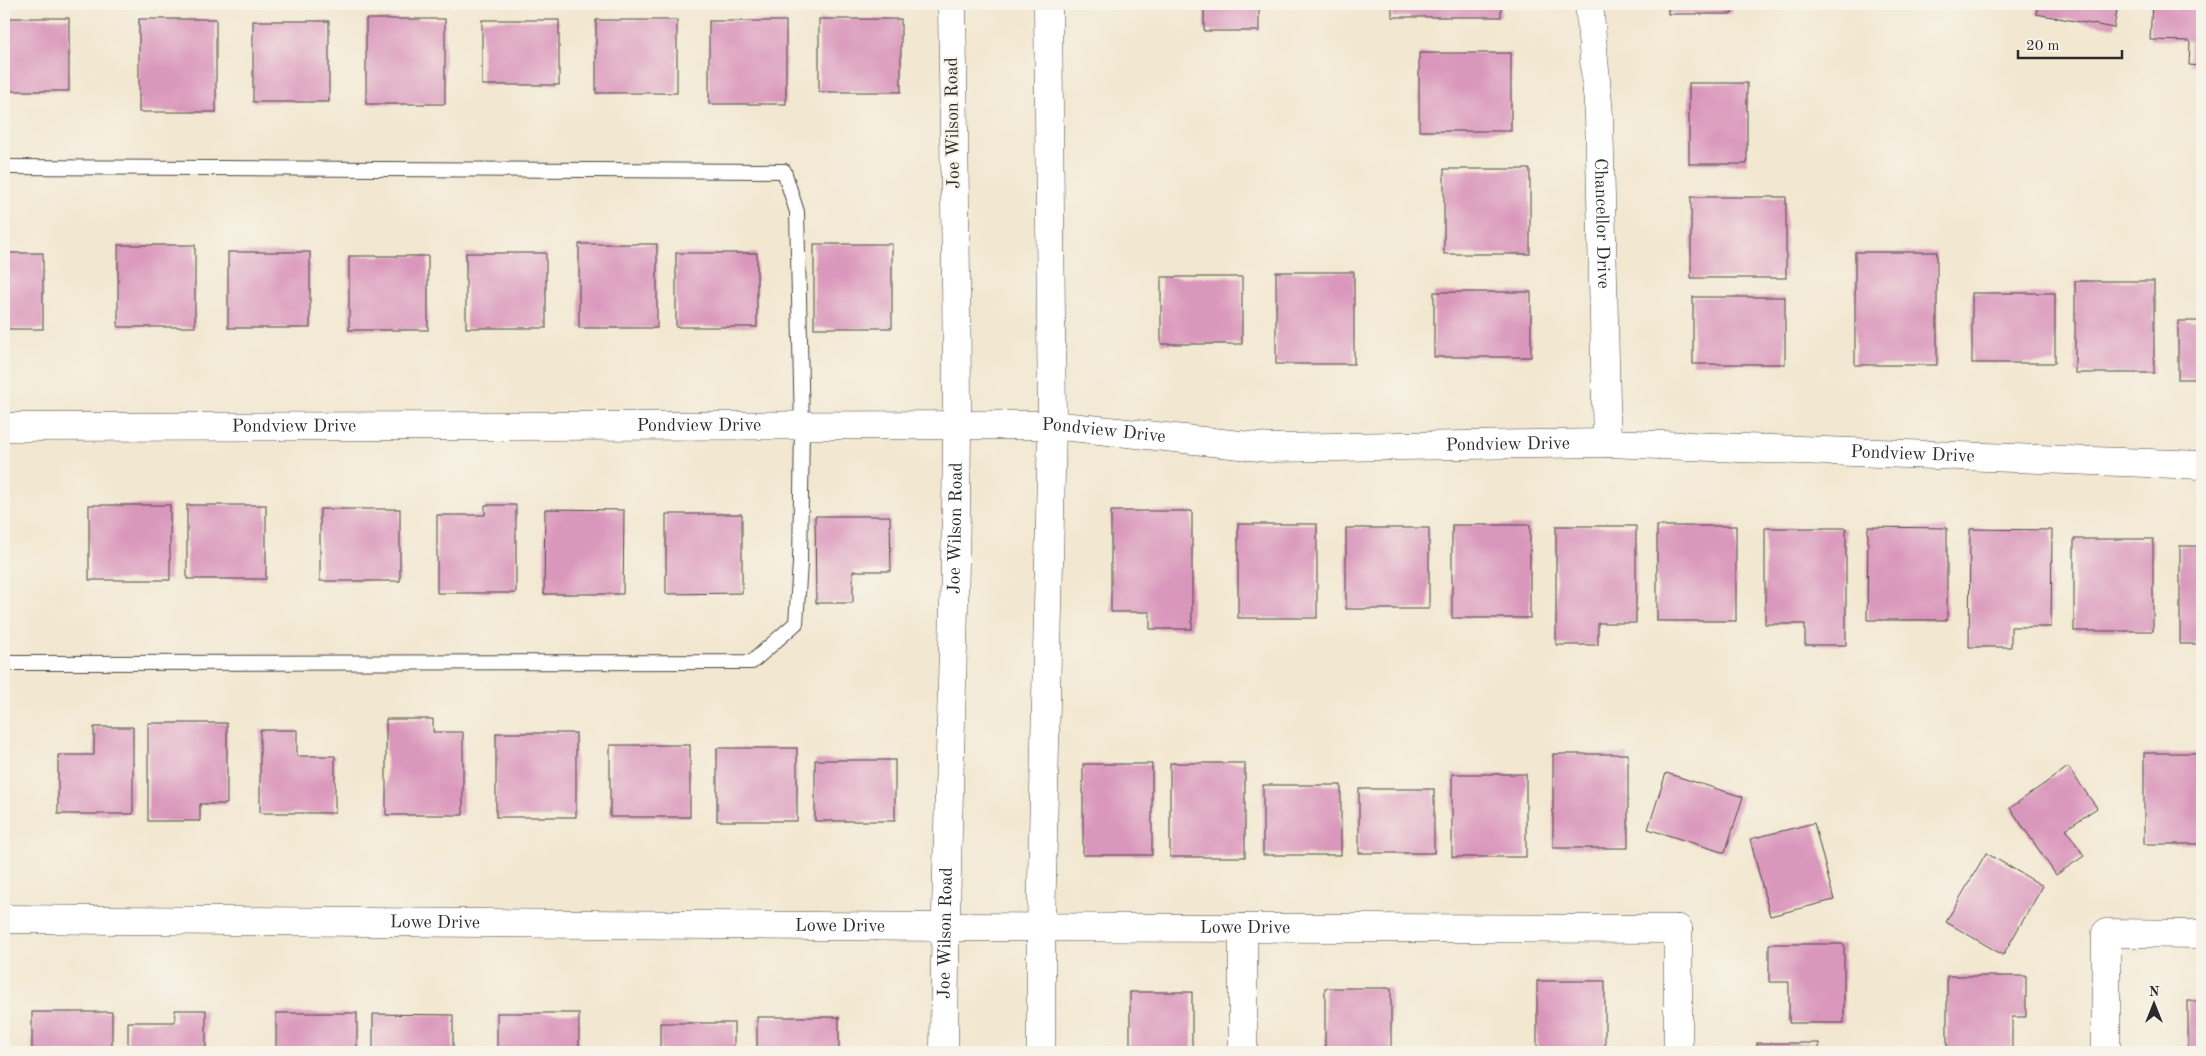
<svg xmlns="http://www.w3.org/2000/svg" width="2206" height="1056" viewBox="0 0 2206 1056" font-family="'Old Standard TT',serif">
  <rect width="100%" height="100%" fill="#f7f3e8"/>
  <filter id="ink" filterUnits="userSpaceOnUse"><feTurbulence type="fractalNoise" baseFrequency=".02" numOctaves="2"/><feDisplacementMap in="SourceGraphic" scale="10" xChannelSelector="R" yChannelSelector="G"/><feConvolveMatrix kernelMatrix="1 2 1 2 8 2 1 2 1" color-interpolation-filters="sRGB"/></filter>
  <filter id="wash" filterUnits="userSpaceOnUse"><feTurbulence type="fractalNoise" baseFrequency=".0096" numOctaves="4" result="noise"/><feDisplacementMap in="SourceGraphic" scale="20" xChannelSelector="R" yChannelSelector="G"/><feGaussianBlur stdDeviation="1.12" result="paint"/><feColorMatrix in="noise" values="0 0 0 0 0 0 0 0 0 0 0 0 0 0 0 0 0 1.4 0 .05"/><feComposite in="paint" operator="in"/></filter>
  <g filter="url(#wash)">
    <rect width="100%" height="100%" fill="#f2e7d0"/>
    <g id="blocks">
      <g fill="#da97bc">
        <rect x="1204" y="4" width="55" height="27"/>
        <rect x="1392" y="4" width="109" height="13"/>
        <rect x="1668" y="4" width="64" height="10"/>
        <path d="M2038,4H2118L2114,28L2036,14Z"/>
        <path d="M2152,4H2202V66L2189,65L2190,41L2150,40Z"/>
        <rect x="4" y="18" width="65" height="73"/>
        <rect x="139" y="19" width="77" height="93"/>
        <rect x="366" y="19" width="79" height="85"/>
        <rect x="819" y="19" width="82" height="73"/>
        <rect x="482" y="20" width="77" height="65"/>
        <rect x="596" y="20" width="81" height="73"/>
        <rect x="253" y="21" width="76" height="81"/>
        <rect x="709" y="21" width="77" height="83"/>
        <rect x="1419" y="53" width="92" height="78"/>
        <rect x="1689" y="83" width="58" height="81"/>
        <rect x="1444" y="169" width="86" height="85"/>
        <rect x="1691" y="197" width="95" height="81"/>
        <rect x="579" y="244" width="78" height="84"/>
        <rect x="814" y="244" width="78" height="84"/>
        <rect x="118" y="245" width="77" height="82"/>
        <rect x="228" y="252" width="82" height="76"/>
        <rect x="1855" y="252" width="82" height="113"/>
        <rect x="4" y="253" width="39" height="76"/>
        <rect x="466" y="253" width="80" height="75"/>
        <rect x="676" y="253" width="81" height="74"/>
        <rect x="349" y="256" width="79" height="74"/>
        <rect x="1276" y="272" width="78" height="92"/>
        <rect x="1161" y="277" width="81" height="67"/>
        <rect x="2075" y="281" width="79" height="92"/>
        <rect x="1434" y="292" width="97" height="65"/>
        <rect x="1972" y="293" width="83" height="70"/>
        <rect x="1693" y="297" width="92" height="67"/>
        <rect x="2178" y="321" width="24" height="58"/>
        <rect x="89" y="505" width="81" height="75"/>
        <rect x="187" y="505" width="79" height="74"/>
        <path d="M485,505H516V593H437V515H485Z"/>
        <rect x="320" y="509" width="80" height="72"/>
        <path d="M545,509L624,510L623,594H544Z"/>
        <path d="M1111,511H1192V629H1150V612H1111Z"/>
        <path d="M666,514H742V593L666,594Z"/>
        <path d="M815,516H890L891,571H853V603H816Z"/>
        <rect x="1238" y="524" width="79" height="94"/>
        <rect x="1452" y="525" width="78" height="93"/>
        <path d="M1556,526H1636V623H1598V645H1556Z"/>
        <rect x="1657" y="526" width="79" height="95"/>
        <path d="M1868,527L1947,528V620H1867Z"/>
        <rect x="1346" y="528" width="83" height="81"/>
        <path d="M1765,528H1846V645H1805V624H1765Z"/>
        <path d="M1970,529L2052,530L2051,627H2011V647H1969Z"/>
        <rect x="2074" y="539" width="79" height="92"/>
        <rect x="2180" y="546" width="22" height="98"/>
        <path d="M386,719H433V732H463V815H386Z"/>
        <path d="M148,723H227V804H200V821H148Z"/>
        <path d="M94,727H133V814H58V755H94Z"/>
        <path d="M260,730H297V756H335V813H260Z"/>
        <rect x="496" y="733" width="80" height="84"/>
        <rect x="610" y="745" width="80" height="72"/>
        <rect x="717" y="748" width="80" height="73"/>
        <rect x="2144" y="753" width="58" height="91"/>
        <rect x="1553" y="754" width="75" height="94"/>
        <rect x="815" y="760" width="80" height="61"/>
        <rect x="1170" y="763" width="75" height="94"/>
        <rect x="1083" y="764" width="69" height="91"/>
        <path d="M2068,767L2097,808L2066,829L2084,856L2056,875L2010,808Z"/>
        <path d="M1666,773L1743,797L1725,853L1648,829Z"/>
        <rect x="1452" y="774" width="74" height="83"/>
        <rect x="1263" y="785" width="78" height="70"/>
        <rect x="1359" y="789" width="75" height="64"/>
        <path d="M1814,823L1834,900L1770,916L1750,839Z"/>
        <path d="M1986,853L2043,886L2003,955L1946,922Z"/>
        <path d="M1769,944H1844V1023H1789V982H1769Z"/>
        <path d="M1947,976H2026V1017H2012V1052H1947Z"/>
        <rect x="1537" y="981" width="68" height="71"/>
        <rect x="1325" y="988" width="66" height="64"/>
        <rect x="1130" y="992" width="62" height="60"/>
        <rect x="2188" y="1001" width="14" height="51"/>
        <path d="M175,1010H206V1052H128V1022H175Z"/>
        <rect x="32" y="1012" width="80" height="40"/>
        <rect x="276" y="1013" width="81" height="39"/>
        <rect x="497" y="1013" width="82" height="39"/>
        <path d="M373,1014L453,1015V1052H373Z"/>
        <rect x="757" y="1017" width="82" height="35"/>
        <rect x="660" y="1023" width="74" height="29"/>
        <rect x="1757" y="1043" width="62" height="9"/>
      </g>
    </g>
  </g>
  <g filter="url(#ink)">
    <use href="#blocks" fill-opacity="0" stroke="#494744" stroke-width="1"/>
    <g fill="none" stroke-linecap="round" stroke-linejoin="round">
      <g stroke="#494744" stroke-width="16">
        <path id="lane" d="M4,167L784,171L797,212L802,427L800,563L796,623L752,662L4,663"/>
      </g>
      <g stroke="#494744" stroke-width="29">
        <g id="street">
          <path id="s1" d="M1589,4L1599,115L1607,443"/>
          <path id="s2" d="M4,427L1052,425L1269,448L1607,443L2202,465"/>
          <path d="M1243,928V1052"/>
          <path d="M1678,929V1052"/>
          <path d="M2106,1052V933L2202,934"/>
        </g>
      </g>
      <g stroke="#494744" stroke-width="29">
        <g id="secondary">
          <path id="s3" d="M4,919L944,927L1678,929"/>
          <path id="s4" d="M944,1052C945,843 956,634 957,425C957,285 954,144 952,4"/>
          <path d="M1041,1052V928L1052,425L1048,4"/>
        </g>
      </g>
      <use href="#lane" stroke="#fff" stroke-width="14"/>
      <use href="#street" stroke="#fff" stroke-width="28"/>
      <use href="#secondary" stroke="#fff" stroke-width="28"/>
    </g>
  </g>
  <g text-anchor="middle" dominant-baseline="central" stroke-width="4" stroke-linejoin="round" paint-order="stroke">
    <g font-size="18" fill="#2b2b2b" stroke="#f7f3e8">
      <text transform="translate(953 123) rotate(-91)">Joe Wilson Road</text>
      <text stroke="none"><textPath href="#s1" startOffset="220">Chancellor Drive</textPath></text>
      <text stroke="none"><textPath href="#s2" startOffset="290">Pondview Drive</textPath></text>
      <text stroke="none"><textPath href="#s2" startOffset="695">Pondview Drive</textPath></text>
      <text stroke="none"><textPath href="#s2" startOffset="1100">Pondview Drive</textPath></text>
      <text stroke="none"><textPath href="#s2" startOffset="1505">Pondview Drive</textPath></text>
      <text stroke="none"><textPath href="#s2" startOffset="1910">Pondview Drive</textPath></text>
      <text stroke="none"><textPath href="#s4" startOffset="524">Joe Wilson Road</textPath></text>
      <text stroke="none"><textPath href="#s3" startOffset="431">Lowe Drive</textPath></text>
      <text stroke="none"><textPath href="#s3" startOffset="836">Lowe Drive</textPath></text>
      <text stroke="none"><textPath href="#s3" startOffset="1241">Lowe Drive</textPath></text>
      <text stroke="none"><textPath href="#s4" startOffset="119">Joe Wilson Road</textPath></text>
    </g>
  </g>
  <rect width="2206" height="1056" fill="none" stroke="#f7f3e8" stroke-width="20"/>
  <g transform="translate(2154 1004)" stroke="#f7f3e8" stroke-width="4" paint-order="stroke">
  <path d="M0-4L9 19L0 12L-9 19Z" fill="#2b2b2b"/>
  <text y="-8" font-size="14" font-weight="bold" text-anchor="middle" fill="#2b2b2b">N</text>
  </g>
  <path d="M2018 50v8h104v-8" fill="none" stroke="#2b2b2b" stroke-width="2.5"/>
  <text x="2026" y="50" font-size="15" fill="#2b2b2b" stroke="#f7f3e8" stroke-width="4" paint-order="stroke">20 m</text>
</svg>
